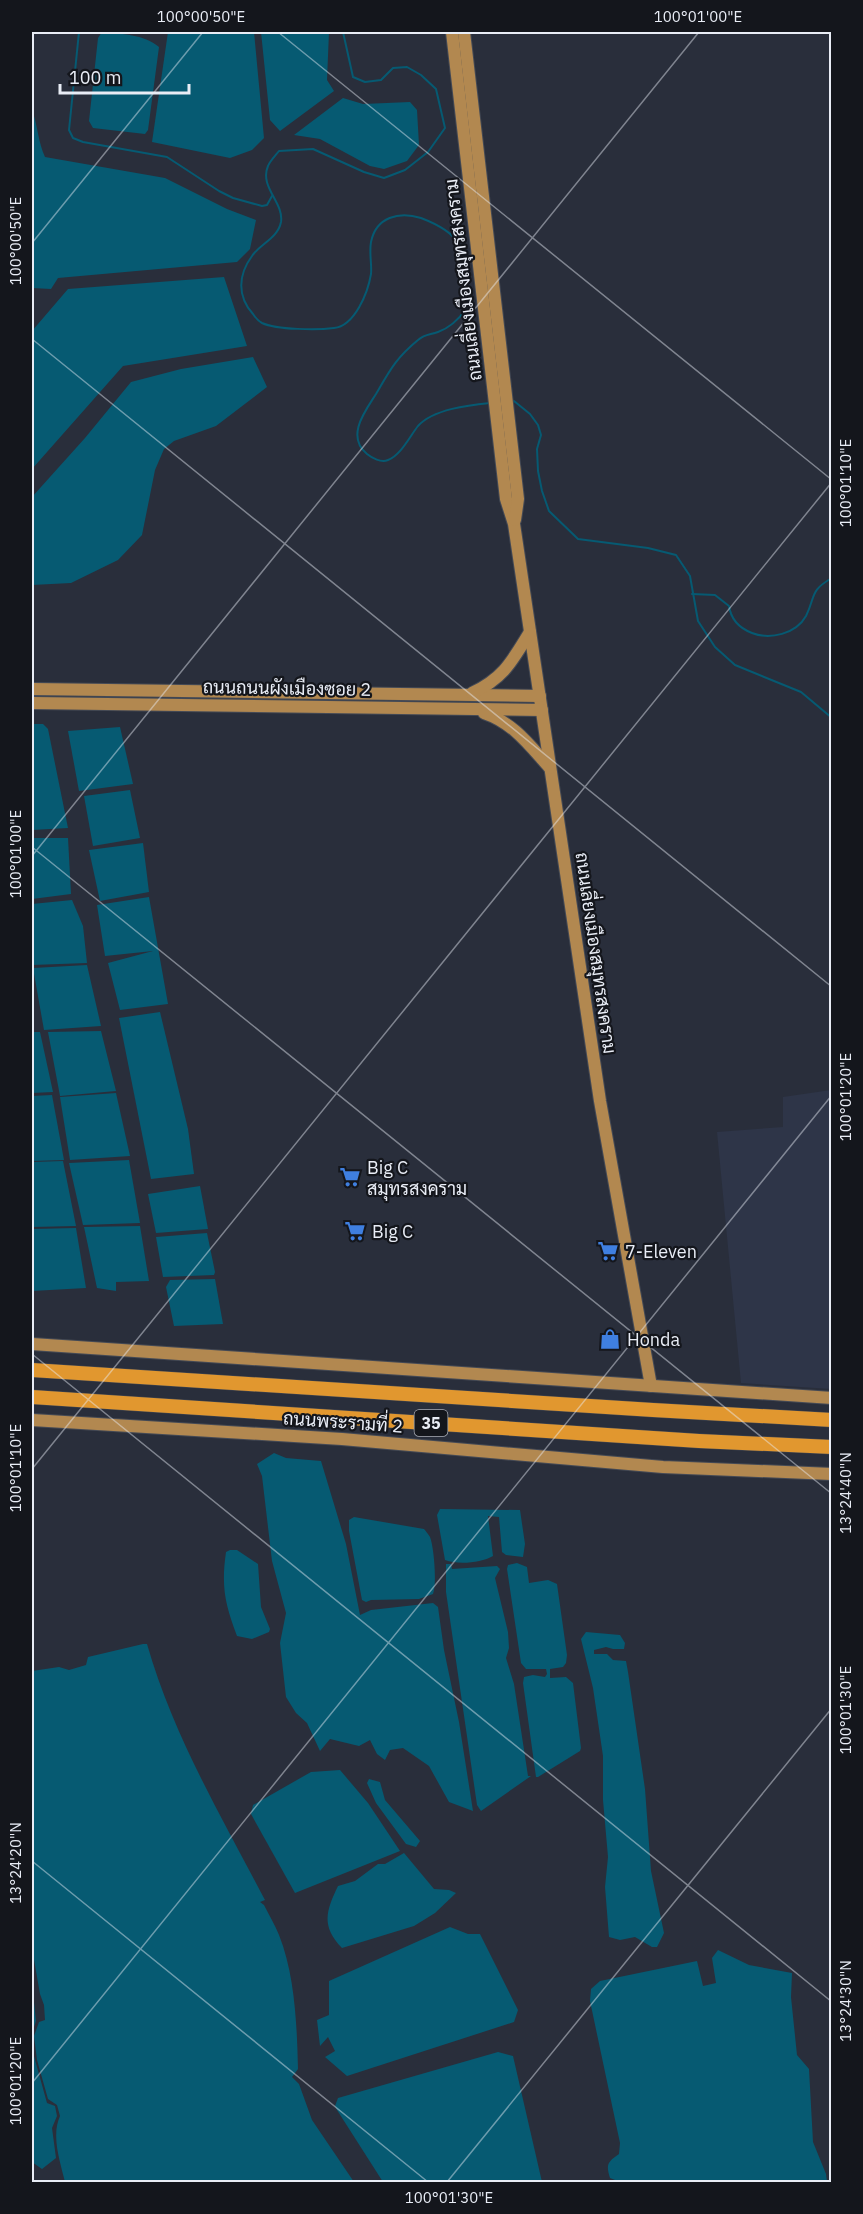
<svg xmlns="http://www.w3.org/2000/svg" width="863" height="2214" viewBox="0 0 863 2214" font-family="'IBM Plex Sans',Sarabun,sans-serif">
  <rect width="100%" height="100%" fill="#292e3b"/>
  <path fill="#2e3548" d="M831,1090V1389L741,1383L717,1132L783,1127V1097Z"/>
  <g fill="#065a72">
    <path d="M102,32C121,34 144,34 159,47L148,130L145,134L93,128L89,121L98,38Z"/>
    <path d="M168,32H254L264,138L252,150L230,158L152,142Z"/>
    <path d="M261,32H329L327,80L334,91L280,131L270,120Z"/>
    <path d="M343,98L363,104L410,102L417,110L419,145L407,161L384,169L370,166L320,139L294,135Z"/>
    <path d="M32,110C38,126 38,142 45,157L165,178L227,209L256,220L250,249L237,262L58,278L51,289L32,288Z"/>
    <path d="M224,277L247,346L123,366L32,469V331L68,289Z"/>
    <path d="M253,357L267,387L216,426L174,441L164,449L155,470L142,535L118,560L71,583L32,585V497L85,438L131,382L181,369Z"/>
    <path d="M32,724H43L48,729L68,828L32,830Z"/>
    <path d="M120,727L133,784L79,791L68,731Z"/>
    <path d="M130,790L140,838L93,846L84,796Z"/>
    <path d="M32,838H68L71,894L32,899Z"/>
    <path d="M143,843L149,892L100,901L89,850Z"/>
    <path d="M149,897L168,1004L120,1010L108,963L153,951L105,956L97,905Z"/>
    <path d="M72,900L83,926L87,963L32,965V904Z"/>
    <path d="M87,965L101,1026L44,1030L33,968Z"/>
    <path d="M160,1012L188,1129L194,1174L151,1179L119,1018Z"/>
    <path d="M101,1031L116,1091L60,1096L48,1032Z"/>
    <path d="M32,1032H40L53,1092L32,1093Z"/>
    <path d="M116,1093L130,1156L70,1160L60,1097Z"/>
    <path d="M52,1095L64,1160L32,1161V1096Z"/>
    <path d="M129,1160L140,1223L83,1225L69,1163Z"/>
    <path d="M63,1161L76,1226L32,1227V1162Z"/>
    <path d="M200,1186L208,1229L156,1233L148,1194Z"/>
    <path d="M140,1226L149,1281L116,1282V1291L97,1288L84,1227Z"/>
    <path d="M76,1228L86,1288L32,1291V1229Z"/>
    <path d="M207,1233L215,1272L214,1275L163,1277L156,1237Z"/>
    <path d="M215,1279L223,1324L174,1326L166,1287L170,1280Z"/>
    <path d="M274,1453L286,1458L321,1461L346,1544L360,1615L371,1610L433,1603L438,1607L444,1650L459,1722L473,1811L449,1802L429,1766L403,1748L390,1750L385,1760L377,1754L370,1740L359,1746L330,1739L320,1751L307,1723L296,1713L286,1697L280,1643L286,1613L272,1561L262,1476L257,1464Z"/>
    <path d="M440,1509L520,1510L525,1544L523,1557L506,1555L502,1552L499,1517L488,1516L493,1556C481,1563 458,1565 445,1560L437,1515Z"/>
    <path d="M354,1517L424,1529C426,1531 428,1534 430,1537C434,1547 437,1584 433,1594L419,1599L371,1600L366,1602L362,1600L349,1531V1520Z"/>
    <path d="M230,1550H237L258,1564L261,1607L270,1629L269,1632L252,1639L237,1636C225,1604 221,1587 226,1552Z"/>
    <path d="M517,1563L527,1567L529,1583L548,1580L557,1584L567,1655L566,1663L563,1667L550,1669V1678L566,1677L573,1683L581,1748L580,1751L538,1777H536L523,1683L524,1677L533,1675L545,1677L547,1674L546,1669H526L521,1663L507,1569L508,1565Z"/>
    <path d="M446,1564H451L452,1569L497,1566L500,1569L495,1578L508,1632L509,1648L506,1658L514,1684L528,1776H531L481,1811L477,1805L446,1592Z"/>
    <path d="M586,1632L620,1635L625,1643L624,1649H613L606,1647L594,1650V1654H607L613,1660L626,1661L628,1672L645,1789L651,1871L664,1933L657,1947H652L635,1937L620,1940L609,1937L605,1887L608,1857L603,1800V1756L593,1688L581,1639Z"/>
    <path d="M143,1644H147C173,1735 222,1818 265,1900L260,1902L264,1905C269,1915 275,1925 279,1935C295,1975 297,2026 298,2069L292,2077L299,2084L312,2120L354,2182H65C60,2161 51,2136 60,2116L57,2105L48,2099L37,2060L34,2036L39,2022L45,2020L44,2005L40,1994L32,1948V1671L59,1667L69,1670L86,1665L88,1657Z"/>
    <path d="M340,1770L368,1803L400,1851L295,1893L251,1814L253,1805L311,1772Z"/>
    <path d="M369,1779L380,1782L385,1800L420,1841L416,1847L406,1844L376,1803L367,1783Z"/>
    <path d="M404,1853L434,1889L449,1890L456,1893L435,1913L414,1926L342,1948C321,1926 326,1911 338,1886L355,1881L378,1864H385Z"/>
    <path d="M450,1927L468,1934H480L518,2010L514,2022L347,2076L325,2057L335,2051L328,2037L320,2046L317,2020L329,2015V1981Z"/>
    <path d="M718,1950L749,1965L792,1973L791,1997L797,2055L809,2069L813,2142L826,2174L827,2182H620L610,2178C606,2165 607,2162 619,2154L620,2143L590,2001L591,1989L600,1981L697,1961L703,1986L716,1983L712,1958Z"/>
    <path d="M32,1983L36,2021L32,2033V2049L47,2103L55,2106L57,2116L52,2128L56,2158L42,2169L32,2162Z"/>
    <path d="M498,2052L513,2056L542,2182H383L337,2110L335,2106L338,2098Z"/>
  </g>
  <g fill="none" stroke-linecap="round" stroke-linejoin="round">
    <g stroke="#065a72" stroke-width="2">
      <path d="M79,32L69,130L73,138L83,142L167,157L219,191L233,198L262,206L267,205L272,196"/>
      <path d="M343,32L353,77L365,82L381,80L393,68L407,67L421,75L436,89L445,128L428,152L405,170L384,178L364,172L313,149L279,151C276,155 270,161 268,166C259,187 284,202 281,222C278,238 260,244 252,256C238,275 237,296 253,314C255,317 258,321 262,323C277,330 318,330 334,328C355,326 368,292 371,274C372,264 369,253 371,242C376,217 399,211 421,218C434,223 451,231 458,243C460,248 465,254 467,259C470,271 466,296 466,309C459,319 449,328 438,332C430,335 425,334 418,340C396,358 390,370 376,394C366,410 345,436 367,454C372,458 381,463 388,460C401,455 410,436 418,426C433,409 470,405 490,403"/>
      <path d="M511,401H514L530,414L538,425L541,435L537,449L538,471L542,491L549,511L578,539L648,548L676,555L690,576L698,621L715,647L735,665L801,692L832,718"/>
      <path d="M692,594L715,595L729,606C731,620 739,628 752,633C770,640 796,634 806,616C816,596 809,591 832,578"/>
    </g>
    <g stroke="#454a55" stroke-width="14">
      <g id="major">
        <path d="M452,32L506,499L514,524L600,1101L651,1386"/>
        <path d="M464,32L518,499L515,520"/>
        <path d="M32,689L540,696"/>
        <path d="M472,693C504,678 512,661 530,632"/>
        <path d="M32,703L542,710"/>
        <path d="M484,713C514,723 530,746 550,768"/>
        <path d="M32,1344L832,1398"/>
        <path d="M32,1420L342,1439L663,1467L832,1474"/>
      </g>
    </g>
    <g stroke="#454a55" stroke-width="15">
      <g id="highway">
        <path d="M32,1370L653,1410L832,1420"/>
        <path d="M32,1397L699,1441L832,1447"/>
      </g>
    </g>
    <use href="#major" stroke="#b28850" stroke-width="12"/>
    <use href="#highway" stroke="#e1972f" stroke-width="14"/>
  </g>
  <path fill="none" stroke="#e9edf6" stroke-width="1.5" stroke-opacity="0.45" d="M278,32L832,480M32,243L203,32M32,339L832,987M32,847L832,1494M32,856L699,32M32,1354L832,2002M32,1469L832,482M32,1861L428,2182M32,2083L832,1095M447,2182L832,1708"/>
  <defs>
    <g id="supermarket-bare" transform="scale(1.62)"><path d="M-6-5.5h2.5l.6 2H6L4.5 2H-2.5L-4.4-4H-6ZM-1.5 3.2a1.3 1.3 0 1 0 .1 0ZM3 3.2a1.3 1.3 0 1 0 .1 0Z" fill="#3f7fe0" stroke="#14161c" stroke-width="2.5" paint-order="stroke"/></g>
    <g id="shop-bare" transform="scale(1.62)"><path d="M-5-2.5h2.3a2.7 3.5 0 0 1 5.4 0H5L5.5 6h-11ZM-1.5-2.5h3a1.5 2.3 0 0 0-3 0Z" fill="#3f7fe0" stroke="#14161c" stroke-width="2.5" paint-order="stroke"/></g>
  </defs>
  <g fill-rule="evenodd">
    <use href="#supermarket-bare" x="350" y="1177"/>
    <use href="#supermarket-bare" x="355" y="1231"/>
    <use href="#supermarket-bare" x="608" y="1251"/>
    <use href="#shop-bare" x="610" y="1339"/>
  </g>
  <g text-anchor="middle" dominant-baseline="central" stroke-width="4.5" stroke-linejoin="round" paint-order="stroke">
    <rect fill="#14161c" stroke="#a9acb5" stroke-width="1.5" x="414.5" y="1410" width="33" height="26" rx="4.5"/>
    <g font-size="16" font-weight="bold" fill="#e9edf6">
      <text x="431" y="1423">35</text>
    </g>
    <g font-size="18" fill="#e9edf6" stroke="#14161c">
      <text transform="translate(463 280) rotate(-97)">ถนนเลี่ยงเมืองสมุทรสงคราม</text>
      <text transform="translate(287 688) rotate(1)">ถนนถนนผังเมืองซอย 2</text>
      <text transform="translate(596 953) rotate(82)">ถนนเลี่ยงเมืองสมุทรสงคราม</text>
      <text transform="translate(343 1422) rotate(4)">ถนนพระรามที่ 2</text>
    </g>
    <g font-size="18" fill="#e9edf6" stroke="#14161c" text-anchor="start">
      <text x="367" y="1167">Big C<tspan x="367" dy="21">สมุทรสงคราม</tspan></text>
      <text x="372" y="1231">Big C</text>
      <text x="625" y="1251">7-Eleven</text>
      <text x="627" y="1339">Honda</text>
    </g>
  </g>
  <rect width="863" height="2214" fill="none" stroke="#14161c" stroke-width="66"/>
  <path d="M60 84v9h129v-9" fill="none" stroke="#e9edf6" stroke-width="3"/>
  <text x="69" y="84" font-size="18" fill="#e9edf6" stroke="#14161c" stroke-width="4.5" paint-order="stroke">100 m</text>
  <rect x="33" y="33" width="797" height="2148" fill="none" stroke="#e9edf6" stroke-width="2"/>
  <g font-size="15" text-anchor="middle" fill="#e9edf6">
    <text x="201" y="22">100°00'50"E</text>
    <text x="698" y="22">100°01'00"E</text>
    <text transform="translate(16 241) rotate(-90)" y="5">100°00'50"E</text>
    <text transform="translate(846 483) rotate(-90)" y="5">100°01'10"E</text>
    <text transform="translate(16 854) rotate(-90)" y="5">100°01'00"E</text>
    <text transform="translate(846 1097) rotate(-90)" y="5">100°01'20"E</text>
    <text transform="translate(16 1468) rotate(-90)" y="5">100°01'10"E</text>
    <text transform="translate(846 1493) rotate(-90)" y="5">13°24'40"N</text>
    <text transform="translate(846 1710) rotate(-90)" y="5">100°01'30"E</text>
    <text transform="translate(16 1863) rotate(-90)" y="5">13°24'20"N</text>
    <text transform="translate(846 2001) rotate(-90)" y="5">13°24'30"N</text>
    <text transform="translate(16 2081) rotate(-90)" y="5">100°01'20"E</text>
    <text x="449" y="2203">100°01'30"E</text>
  </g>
</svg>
